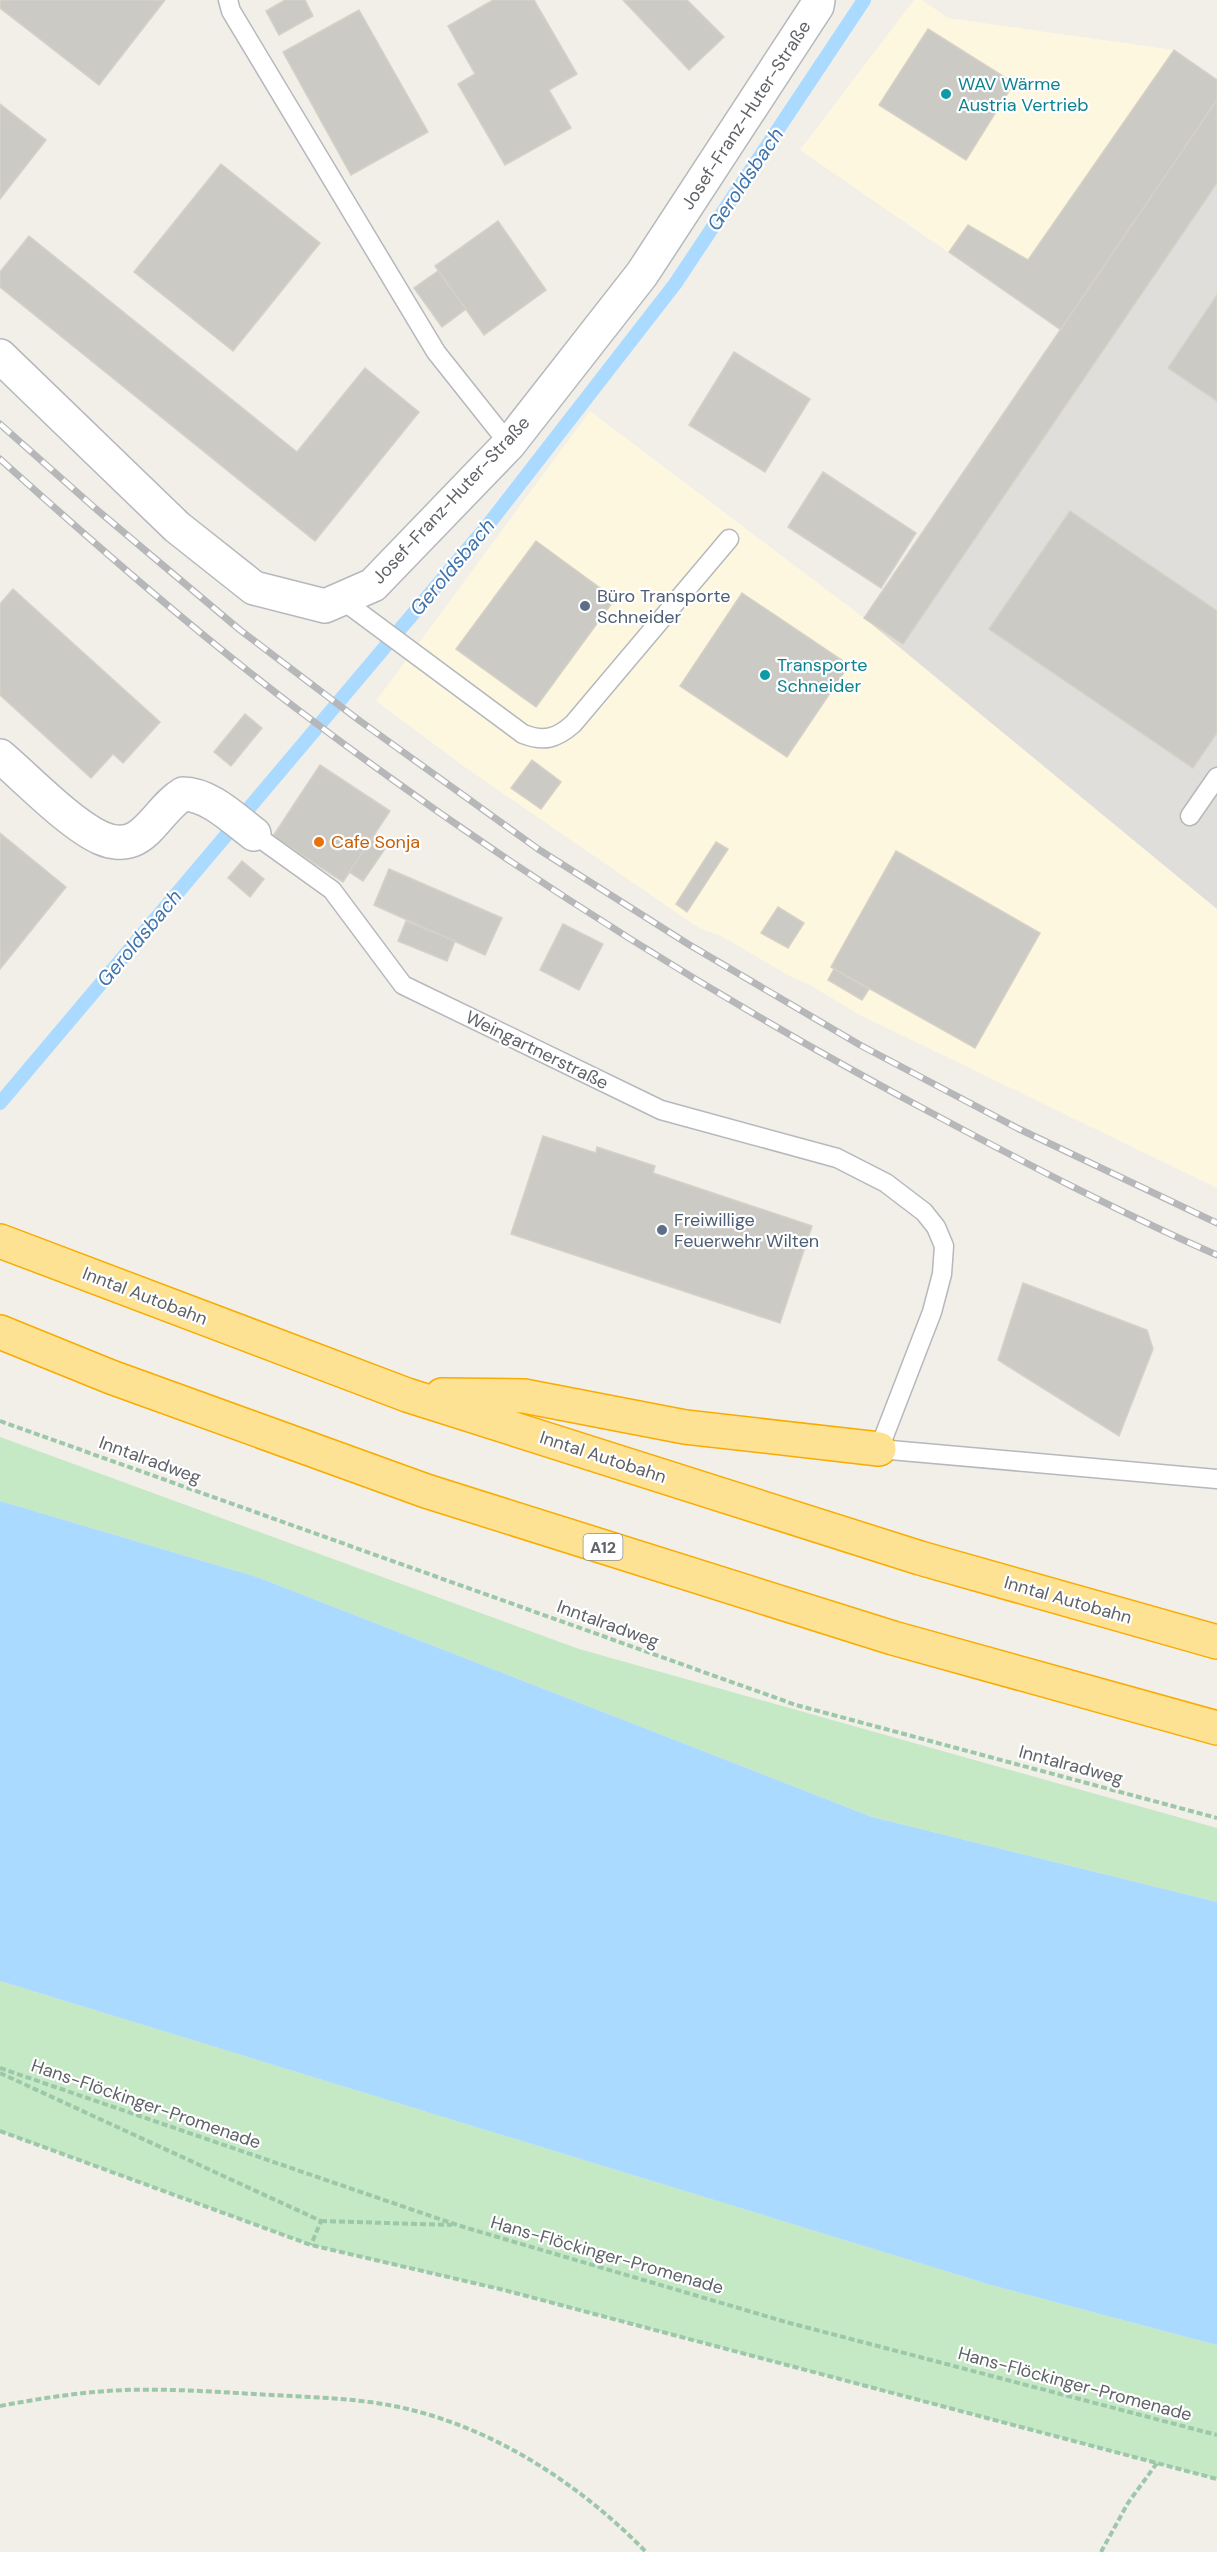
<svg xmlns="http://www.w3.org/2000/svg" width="1217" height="2552" viewBox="0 0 1217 2552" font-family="'DM Sans',sans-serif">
  <rect width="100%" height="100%" fill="#f1efe8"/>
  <g fill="#fef7e0">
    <path d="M914,0H922L948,18L1174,50L1217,80V100L1061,330L800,150Z"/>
    <path d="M590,411L864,618L1217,909V1188L858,1014L810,985L788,975L723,937L699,928L469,770L376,701Z"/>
  </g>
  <path fill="#e0deda" d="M1217,100V909L864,618Z"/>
  <g fill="#c5e8c5">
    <path d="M0,1437L579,1649L1217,1828V1902L872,1817L257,1577L0,1501Z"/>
    <path d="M0,1981L991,2285L1217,2345V2479L504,2290L311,2245L0,2131Z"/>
  </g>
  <path fill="#aadaff" d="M0,1501L257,1577L872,1817L1217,1902V2345L991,2285L0,1981Z"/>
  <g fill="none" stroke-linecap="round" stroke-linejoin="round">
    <path stroke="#aadaff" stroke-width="14" d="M0,1103L488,525L675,284L864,0"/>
  </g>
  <g fill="#cccac5" stroke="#d6d1c6" stroke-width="1.5">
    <path d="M1,0H165L99,85L0,8Z"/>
    <path d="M285,0H305L313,16L279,35L266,11Z"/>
    <path d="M493,0H534L577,74L549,90L571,128L505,165L458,84L475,74L448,26Z"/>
    <path d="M623,0H687L724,37L689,70Z"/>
    <path d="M359,10L428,132L351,175L283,52Z"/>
    <path d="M928,29L1014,83L966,160L879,105Z"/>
    <path d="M1174,50L1217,80V100L1061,330L949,252L968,225L1028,260Z"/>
    <path d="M1217,100V183L903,644L864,618Z"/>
    <path d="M0,104L46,140L0,199Z"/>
    <path d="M221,164L320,243L233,351L134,272Z"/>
    <path d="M498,221L546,290L484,335L435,266Z"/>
    <path d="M29,236L297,452L365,368L419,412L315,541L0,287V272Z"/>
    <path d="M438,271L466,309L442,327L414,288Z"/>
    <path d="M1217,295V401L1168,368Z"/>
    <path d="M734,352L810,399L765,472L689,425Z"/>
    <path d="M823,472L916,533L881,588L788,527Z"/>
    <path d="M1070,511L1217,611V733L1193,768L989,629Z"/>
    <path d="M536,541L615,599L536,707L456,649Z"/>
    <path d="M13,589L160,722L123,763L113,754L91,778L0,695V604Z"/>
    <path d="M742,593L849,665L787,757L680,686Z"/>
    <path d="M245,714L262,728L231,766L214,752Z"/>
    <path d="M532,760L561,782L541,809L511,788Z"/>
    <path d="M320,765L390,811L343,882L273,836Z"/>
    <path d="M0,833L66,887L0,969Z"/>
    <path d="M375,834L389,843L363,881L349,872Z"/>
    <path d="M716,842L728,849L687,912L676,904Z"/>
    <path d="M896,851L1040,933L975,1048L831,967Z"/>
    <path d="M242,861L264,879L250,897L228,878Z"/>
    <path d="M389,869L502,918L485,955L374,905Z"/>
    <path d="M778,907L804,923L788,948L761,933Z"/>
    <path d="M406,921L455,941L447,961L398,941Z"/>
    <path d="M563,924L603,944L579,990L540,970Z"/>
    <path d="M834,969L869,989L862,1000L828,980Z"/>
    <path d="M543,1136L596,1153L597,1147L655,1166L653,1173L812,1226L780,1323L511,1234Z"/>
    <path d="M1023,1283L1147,1330L1153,1349L1119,1436L998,1360Z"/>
  </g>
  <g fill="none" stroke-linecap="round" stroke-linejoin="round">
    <g stroke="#b5b8bc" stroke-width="21">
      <g id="service">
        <path d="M228,0L231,11L436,352L509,444"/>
        <path d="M341,599L523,734C544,742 556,739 573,724L729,539"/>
        <path d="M1190,816L1217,777"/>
        <path d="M254,834L332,890L403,985L661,1110L837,1158L886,1183L924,1212L936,1227L944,1246L942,1274L932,1312L879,1449L1217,1479"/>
      </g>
    </g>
    <g stroke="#b5b8bc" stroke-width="36">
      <g id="minor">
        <path d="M0,356L177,527L254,588L325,606L373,585L509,444L642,274L817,6L818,0"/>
        <path d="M0,756C27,779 70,824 101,838C110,842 122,844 132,840C151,833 164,805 183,794C209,794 234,819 254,834"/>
      </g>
    </g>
    <g stroke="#f9ab00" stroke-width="36">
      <g id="motorway">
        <path d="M0,1241L407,1395L920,1558L1217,1642"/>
        <path d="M0,1332L111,1377L426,1491L893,1638L1217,1728"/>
        <path d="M442,1395L524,1396L685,1427L879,1449"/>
      </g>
    </g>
    <g stroke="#9cc7a9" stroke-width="4" stroke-dasharray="6 3" stroke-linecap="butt">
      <path d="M0,1421L796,1705L1217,1818"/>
      <path d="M0,2068L457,2225L786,2322L1217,2435"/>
      <path d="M0,2073L321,2221L311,2245"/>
      <path d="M0,2131L311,2245L504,2290L1217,2479"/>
      <path d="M321,2221L452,2225"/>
      <path d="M0,2406C31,2400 63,2395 94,2392C147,2387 201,2391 254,2394C300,2397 348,2397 394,2406C490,2425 579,2483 646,2552"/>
      <path d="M1101,2552L1128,2503L1157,2463"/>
    </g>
    <use href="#service" stroke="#fff" stroke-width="18"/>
    <use href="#minor" stroke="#fff" stroke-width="33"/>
    <use href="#motorway" stroke="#fde293" stroke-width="33"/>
    <g stroke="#b6b7b8" stroke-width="7">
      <g id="rail">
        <path d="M0,424L96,509L240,630L360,721L538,849L688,944L860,1045L1017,1128L1217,1223"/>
        <path d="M0,459C96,545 194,631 297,709C500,863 716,999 941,1118C1031,1166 1123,1214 1217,1255"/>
      </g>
    </g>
    <use href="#rail" stroke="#fff" stroke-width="4.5" stroke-dasharray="14" stroke-linecap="butt"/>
  </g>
  <g fill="#0f9aa8" stroke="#fff" stroke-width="2">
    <circle cx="946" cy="94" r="6"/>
    <circle cx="765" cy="675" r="6"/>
  </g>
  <g fill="#5c6f8a" stroke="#fff" stroke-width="2">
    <circle cx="585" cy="606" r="6"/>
    <circle cx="662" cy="1230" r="6"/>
  </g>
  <circle fill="#e8710a" stroke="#fff" stroke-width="2" cx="319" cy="842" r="6"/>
  <g text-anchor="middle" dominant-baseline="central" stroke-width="4.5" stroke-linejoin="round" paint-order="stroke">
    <rect fill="#fff" stroke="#8f9295" stroke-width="1.5" x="583.5" y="1534" width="39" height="26" rx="4.5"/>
    <g font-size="16" font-weight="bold" fill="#5f6368">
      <text x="603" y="1547">A12</text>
    </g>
    <g font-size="18" fill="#0d838f" stroke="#fff" text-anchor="start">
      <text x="958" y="84">WAV Wärme<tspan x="958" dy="21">Austria Vertrieb</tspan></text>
      <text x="777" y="665">Transporte<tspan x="777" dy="21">Schneider</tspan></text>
    </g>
    <g font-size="18" fill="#5f6368" stroke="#fff">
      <text transform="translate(746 115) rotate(-57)">Josef-Franz-Huter-Straße</text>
      <text transform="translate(451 500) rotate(-47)">Josef-Franz-Huter-Straße</text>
      <text transform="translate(537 1050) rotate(26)">Weingartnerstraße</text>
      <text transform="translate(145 1296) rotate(21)">Inntal Autobahn</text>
      <text transform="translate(603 1457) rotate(18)">Inntal Autobahn</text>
      <text transform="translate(150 1460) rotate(20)">Inntalradweg</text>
      <text transform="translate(1068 1600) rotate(16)">Inntal Autobahn</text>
      <text transform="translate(608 1624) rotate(20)">Inntalradweg</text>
      <text transform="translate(1071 1765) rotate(15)">Inntalradweg</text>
      <text transform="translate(146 2104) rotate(19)">Hans-Flöckinger-Promenade</text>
      <text transform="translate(607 2255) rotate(16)">Hans-Flöckinger-Promenade</text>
      <text transform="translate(1075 2384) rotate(15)">Hans-Flöckinger-Promenade</text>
    </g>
    <g font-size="18" fill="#4e5e75" stroke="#fff" text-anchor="start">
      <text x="597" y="596">Büro Transporte<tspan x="597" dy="21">Schneider</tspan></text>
      <text x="674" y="1220">Freiwillige<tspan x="674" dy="21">Feuerwehr Wilten</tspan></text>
    </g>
    <g font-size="18" fill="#c56008" stroke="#fff" text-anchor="start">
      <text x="331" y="842">Cafe Sonja</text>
    </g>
    <g font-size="20" font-style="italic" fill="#4174aa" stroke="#fff">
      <text transform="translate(745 179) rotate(-56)">Geroldsbach</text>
      <text transform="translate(452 567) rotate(-50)">Geroldsbach</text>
      <text transform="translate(139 938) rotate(-50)">Geroldsbach</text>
    </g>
  </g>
</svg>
